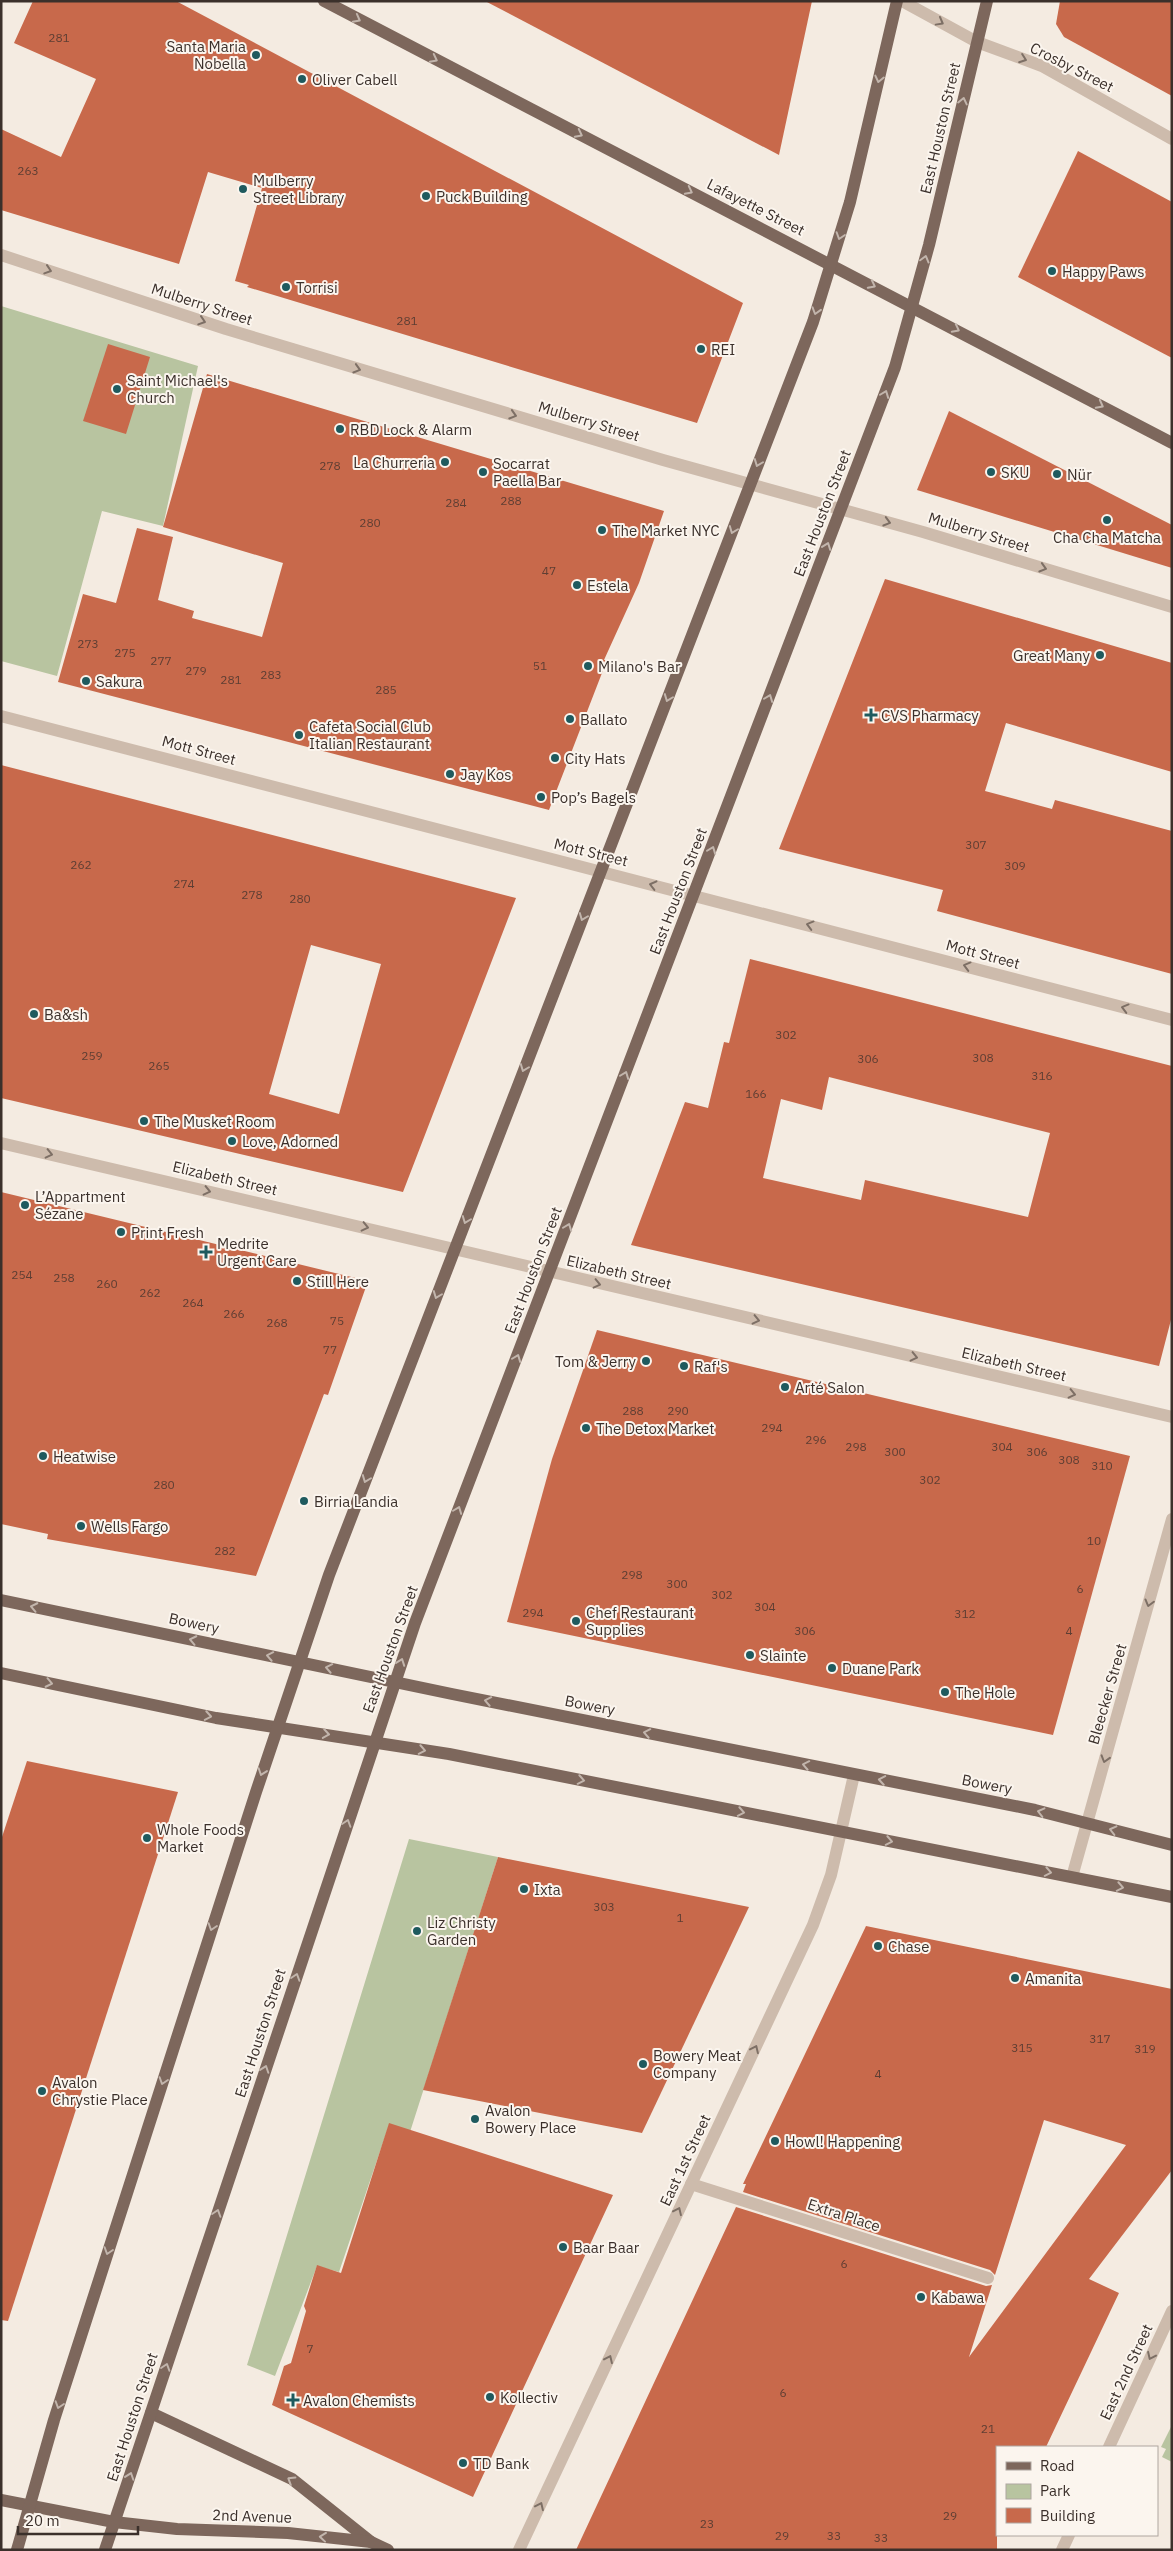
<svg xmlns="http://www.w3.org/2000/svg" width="1173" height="2551" viewBox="0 0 1173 2551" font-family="'IBM Plex Sans',sans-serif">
  <rect width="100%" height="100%" fill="#f4ebe1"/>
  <g fill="#b8c4a0">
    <path d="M1,306L198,366L163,526L102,511L57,676L1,661Z"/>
    <path d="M409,1839L498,1857L410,2132L389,2125L339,2272L317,2266L275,2376L247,2365Z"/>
    <path d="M1172,2425V2462L1162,2457L1166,2449L1161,2447Z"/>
  </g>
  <g fill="#c8694b" fill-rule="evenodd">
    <path d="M33,1H176L743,303L697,423L247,287L249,285L235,281L262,188L208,172L179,264L1,210V129L61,157L96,79L14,43Z"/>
    <path d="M485,1H812L779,155Z"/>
    <path d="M1060,1H1172V96L1064,37L1056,24Z"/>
    <path d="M1078,151L1172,202V358L1018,277Z"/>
    <path d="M108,344L150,357L126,434L83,421Z"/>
    <path d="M207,374L664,511L639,583L604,660H607L549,810L58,682L83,594L116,603L137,528L173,537L158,600L194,611L192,618L262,637L283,563L163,527Z"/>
    <path d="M949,411L1172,525V568L917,490Z"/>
    <path d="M885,579L1172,663V772L1006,723L985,791L1052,809L1055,800L1172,831V974L937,911L943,890L779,849Z"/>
    <path d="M1,765L516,898L403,1192L1,1098ZM311,945L381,964L339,1114L269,1094Z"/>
    <path d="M750,959L1172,1066V1316L1159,1366L631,1245L685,1102L708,1108L724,1042L729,1043ZM829,1077L1050,1133L1028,1217L865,1180L861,1200L763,1178L781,1099L822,1110Z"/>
    <path d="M1,1192L368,1281L328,1395L324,1394L256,1576L47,1539L48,1534L1,1524Z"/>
    <path d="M597,1330L1130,1456L1053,1735L507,1622L552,1459Z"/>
    <path d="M27,1761L178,1792L8,2321L1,2320V1840Z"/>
    <path d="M498,1857L749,1907L642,2133L423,2090Z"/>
    <path d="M866,1926L1172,1989V2170L1089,2279L1119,2293L1046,2447H997V2550H576L736,2207L986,2286L992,2285L969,2357L1126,2145L1044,2120L995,2275L990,2270L743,2192L746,2184H743Z"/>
    <path d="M389,2123L613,2195L473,2497L272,2405L284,2366L291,2363L306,2311L304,2306L317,2265L341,2273Z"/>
  </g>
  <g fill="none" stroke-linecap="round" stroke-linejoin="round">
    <g stroke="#cdbbac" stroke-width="12">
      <path d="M902,1L977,42L1042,66L1172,139"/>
      <path d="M1,255L226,329L663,460L923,532L1172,607"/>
      <path d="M1,716L1172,1020"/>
      <path d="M1,1143L1172,1417"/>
      <path d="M1072,1877L1172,1519"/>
      <path d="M691,2184L988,2278"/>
      <path d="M1109,2447L1172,2311"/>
      <path d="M519,2550L813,1925L831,1875L854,1775"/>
      <path d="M1062,2550L1069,2535"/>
    </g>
    <g stroke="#7d675c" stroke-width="12">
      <path d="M324,1L1172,443"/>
      <path d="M1,1600L452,1694L1035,1810L1172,1845"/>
      <path d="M1,1673L216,1718L449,1754L1172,1897"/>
      <path d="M151,2413L292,2479L371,2542"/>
      <path d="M1,2500L114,2522L177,2529L288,2533L371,2542L388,2550"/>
      <path d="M17,2550L54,2420L256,1792L329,1575L813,322L850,202L897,1"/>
      <path d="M105,2550L415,1623L895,367L929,245L987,1"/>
    </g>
  </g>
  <defs><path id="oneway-chevron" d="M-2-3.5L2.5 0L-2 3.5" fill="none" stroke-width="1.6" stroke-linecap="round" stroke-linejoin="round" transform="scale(1.25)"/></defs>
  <g stroke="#c2b5ac">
    <use href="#oneway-chevron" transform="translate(357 19) rotate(28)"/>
    <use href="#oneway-chevron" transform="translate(434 59) rotate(27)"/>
    <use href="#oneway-chevron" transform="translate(879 79) rotate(103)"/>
    <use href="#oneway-chevron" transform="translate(963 101) rotate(-77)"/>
    <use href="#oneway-chevron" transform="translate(579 134) rotate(27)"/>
    <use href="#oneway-chevron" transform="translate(689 191) rotate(27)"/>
    <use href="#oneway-chevron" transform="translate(840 236) rotate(108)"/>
    <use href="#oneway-chevron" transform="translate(925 259) rotate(-75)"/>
    <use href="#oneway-chevron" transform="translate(872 285) rotate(27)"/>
    <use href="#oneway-chevron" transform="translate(816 311) rotate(107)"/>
    <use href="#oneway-chevron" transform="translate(956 329) rotate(27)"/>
    <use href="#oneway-chevron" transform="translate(885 394) rotate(-69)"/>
    <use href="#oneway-chevron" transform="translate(1100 405) rotate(28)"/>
    <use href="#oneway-chevron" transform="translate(758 463) rotate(111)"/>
    <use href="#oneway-chevron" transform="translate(733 530) rotate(111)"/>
    <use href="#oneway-chevron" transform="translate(827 546) rotate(-70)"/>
    <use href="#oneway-chevron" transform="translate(668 698) rotate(111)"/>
    <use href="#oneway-chevron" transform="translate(769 698) rotate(-69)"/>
    <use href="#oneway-chevron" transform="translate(712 850) rotate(-69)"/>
    <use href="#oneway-chevron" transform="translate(583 917) rotate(111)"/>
    <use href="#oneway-chevron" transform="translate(524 1068) rotate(111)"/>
    <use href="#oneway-chevron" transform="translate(625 1075) rotate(-69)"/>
    <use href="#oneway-chevron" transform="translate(466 1220) rotate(111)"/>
    <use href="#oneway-chevron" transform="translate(568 1227) rotate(-69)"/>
    <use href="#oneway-chevron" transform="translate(437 1295) rotate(111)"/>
    <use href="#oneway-chevron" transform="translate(517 1358) rotate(-69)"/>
    <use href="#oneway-chevron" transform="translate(366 1479) rotate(111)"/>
    <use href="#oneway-chevron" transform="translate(458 1510) rotate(-69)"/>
    <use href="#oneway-chevron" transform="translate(34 1607) rotate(-168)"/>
    <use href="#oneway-chevron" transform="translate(193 1640) rotate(-168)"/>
    <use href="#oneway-chevron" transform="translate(270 1656) rotate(-169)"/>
    <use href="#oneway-chevron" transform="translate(401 1662) rotate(-70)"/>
    <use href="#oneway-chevron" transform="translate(329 1668) rotate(-169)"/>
    <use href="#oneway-chevron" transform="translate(49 1683) rotate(12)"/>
    <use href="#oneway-chevron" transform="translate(488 1701) rotate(-169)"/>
    <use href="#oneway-chevron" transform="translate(208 1716) rotate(10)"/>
    <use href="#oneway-chevron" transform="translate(647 1733) rotate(-169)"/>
    <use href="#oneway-chevron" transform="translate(326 1734) rotate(9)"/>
    <use href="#oneway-chevron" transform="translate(422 1750) rotate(11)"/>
    <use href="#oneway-chevron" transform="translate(806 1765) rotate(-169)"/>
    <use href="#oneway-chevron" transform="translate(262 1772) rotate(109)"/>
    <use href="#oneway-chevron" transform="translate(581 1780) rotate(11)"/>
    <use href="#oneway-chevron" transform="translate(882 1780) rotate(-170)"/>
    <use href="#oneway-chevron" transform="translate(741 1812) rotate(11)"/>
    <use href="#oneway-chevron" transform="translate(1041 1812) rotate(-166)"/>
    <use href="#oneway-chevron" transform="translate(347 1823) rotate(-72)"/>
    <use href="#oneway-chevron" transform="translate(1113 1830) rotate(-166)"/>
    <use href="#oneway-chevron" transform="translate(889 1841) rotate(11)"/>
    <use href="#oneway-chevron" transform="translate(1048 1872) rotate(11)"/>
    <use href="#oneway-chevron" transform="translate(1120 1887) rotate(11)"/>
    <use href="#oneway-chevron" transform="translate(212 1927) rotate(108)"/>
    <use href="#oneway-chevron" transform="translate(296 1977) rotate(-72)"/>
    <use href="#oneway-chevron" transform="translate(265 2069) rotate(-71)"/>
    <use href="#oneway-chevron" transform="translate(163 2081) rotate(108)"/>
    <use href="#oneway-chevron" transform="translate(217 2213) rotate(-72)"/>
    <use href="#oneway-chevron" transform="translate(108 2251) rotate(108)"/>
    <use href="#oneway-chevron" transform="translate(166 2367) rotate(-72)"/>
    <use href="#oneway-chevron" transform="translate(59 2405) rotate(108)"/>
    <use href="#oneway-chevron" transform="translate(130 2476) rotate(-71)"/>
    <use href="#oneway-chevron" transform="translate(291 2480) rotate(-148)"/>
    <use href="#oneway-chevron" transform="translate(323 2537) rotate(-174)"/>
  </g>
  <g stroke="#7d6f65">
    <use href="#oneway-chevron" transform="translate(940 22) rotate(29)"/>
    <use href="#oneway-chevron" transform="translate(1023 59) rotate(20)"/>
    <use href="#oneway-chevron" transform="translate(48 270) rotate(18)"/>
    <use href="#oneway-chevron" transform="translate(202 321) rotate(18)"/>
    <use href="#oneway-chevron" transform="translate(357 369) rotate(17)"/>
    <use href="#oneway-chevron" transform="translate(513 415) rotate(17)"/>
    <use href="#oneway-chevron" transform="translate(887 522) rotate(16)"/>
    <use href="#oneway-chevron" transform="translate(1043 568) rotate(17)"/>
    <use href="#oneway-chevron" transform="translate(653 885) rotate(-166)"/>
    <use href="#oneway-chevron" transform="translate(810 925) rotate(-165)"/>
    <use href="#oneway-chevron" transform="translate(967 966) rotate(-165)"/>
    <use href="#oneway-chevron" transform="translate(1125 1008) rotate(-165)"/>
    <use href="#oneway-chevron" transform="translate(49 1154) rotate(13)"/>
    <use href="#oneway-chevron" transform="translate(207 1191) rotate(13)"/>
    <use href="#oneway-chevron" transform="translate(365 1227) rotate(13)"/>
    <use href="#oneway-chevron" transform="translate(597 1284) rotate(13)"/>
    <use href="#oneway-chevron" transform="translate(756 1320) rotate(13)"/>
    <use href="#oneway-chevron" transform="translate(914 1357) rotate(13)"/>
    <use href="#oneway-chevron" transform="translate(1072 1394) rotate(13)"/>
    <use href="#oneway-chevron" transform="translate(1149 1603) rotate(105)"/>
    <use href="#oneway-chevron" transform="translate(1105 1759) rotate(107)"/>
    <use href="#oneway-chevron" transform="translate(755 2049) rotate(-65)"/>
    <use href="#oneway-chevron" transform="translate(678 2211) rotate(-65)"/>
    <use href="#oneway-chevron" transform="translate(1151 2356) rotate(115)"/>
    <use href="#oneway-chevron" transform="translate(609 2359) rotate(-65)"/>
    <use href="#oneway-chevron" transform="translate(540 2506) rotate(-65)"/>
  </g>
  <g fill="#1f5a5e" stroke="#fbf5ee" stroke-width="2">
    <circle cx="256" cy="55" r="5"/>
    <circle cx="302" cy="79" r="5"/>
    <circle cx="243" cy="189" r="5"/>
    <circle cx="426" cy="196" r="5"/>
    <circle cx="1052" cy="271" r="5"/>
    <circle cx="286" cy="287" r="5"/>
    <circle cx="701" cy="349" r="5"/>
    <circle cx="117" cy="389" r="5"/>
    <circle cx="340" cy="429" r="5"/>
    <circle cx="445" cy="462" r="5"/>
    <circle cx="483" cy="472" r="5"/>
    <circle cx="991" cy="472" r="5"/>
    <circle cx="1057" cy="474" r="5"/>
    <circle cx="1107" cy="520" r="5"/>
    <circle cx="602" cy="530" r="5"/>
    <circle cx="577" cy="585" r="5"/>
    <circle cx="1100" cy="655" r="5"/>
    <circle cx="588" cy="666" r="5"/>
    <circle cx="86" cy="681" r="5"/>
    <path d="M868.5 707.5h5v5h5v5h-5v5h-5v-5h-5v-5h5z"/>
    <circle cx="570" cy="719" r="5"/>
    <circle cx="299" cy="735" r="5"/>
    <circle cx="555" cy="758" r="5"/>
    <circle cx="450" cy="774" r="5"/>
    <circle cx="541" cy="797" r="5"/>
    <circle cx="34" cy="1014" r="5"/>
    <circle cx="144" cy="1121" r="5"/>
    <circle cx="232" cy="1141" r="5"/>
    <circle cx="25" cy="1205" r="5"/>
    <circle cx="121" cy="1232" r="5"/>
    <path d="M203.5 1244.5h5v5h5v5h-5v5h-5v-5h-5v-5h5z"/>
    <circle cx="297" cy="1281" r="5"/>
    <circle cx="646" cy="1361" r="5"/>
    <circle cx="684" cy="1366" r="5"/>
    <circle cx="785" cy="1387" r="5"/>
    <circle cx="586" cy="1428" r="5"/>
    <circle cx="43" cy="1456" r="5"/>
    <circle cx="304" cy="1501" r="5"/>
    <circle cx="81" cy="1526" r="5"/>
    <circle cx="576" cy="1621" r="5"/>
    <circle cx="750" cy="1655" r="5"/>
    <circle cx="832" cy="1668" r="5"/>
    <circle cx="945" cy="1692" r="5"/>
    <circle cx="147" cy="1838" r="5"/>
    <circle cx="524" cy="1889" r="5"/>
    <circle cx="417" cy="1931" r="5"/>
    <circle cx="878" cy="1946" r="5"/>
    <circle cx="1015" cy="1978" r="5"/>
    <circle cx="643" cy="2064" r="5"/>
    <circle cx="42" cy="2091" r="5"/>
    <circle cx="475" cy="2119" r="5"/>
    <circle cx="775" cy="2141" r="5"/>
    <circle cx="563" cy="2247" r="5"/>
    <circle cx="921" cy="2297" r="5"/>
    <circle cx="490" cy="2397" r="5"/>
    <path d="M290.5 2392.5h5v5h5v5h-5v5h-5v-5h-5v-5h5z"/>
    <circle cx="463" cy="2463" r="5"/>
  </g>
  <g text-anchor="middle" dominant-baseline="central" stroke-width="4" stroke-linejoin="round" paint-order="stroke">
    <g font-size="12" fill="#5e3e33">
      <text x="59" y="37">281</text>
      <text x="28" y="170">263</text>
      <text x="407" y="320">281</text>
      <text x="330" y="465">278</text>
      <text x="511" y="500">288</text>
      <text x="456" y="502">284</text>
      <text x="370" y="522">280</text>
      <text x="549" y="570">47</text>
      <text x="88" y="643">273</text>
      <text x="125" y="652">275</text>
      <text x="161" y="660">277</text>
      <text x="540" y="665">51</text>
      <text x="196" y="670">279</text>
      <text x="271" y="674">283</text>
      <text x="231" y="679">281</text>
      <text x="386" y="689">285</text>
      <text x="976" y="844">307</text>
      <text x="81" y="864">262</text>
      <text x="1015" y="865">309</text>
      <text x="184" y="883">274</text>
      <text x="252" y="894">278</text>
      <text x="300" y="898">280</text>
      <text x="786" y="1034">302</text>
      <text x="92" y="1055">259</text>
      <text x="983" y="1057">308</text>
      <text x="868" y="1058">306</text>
      <text x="159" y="1065">265</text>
      <text x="1042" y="1075">316</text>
      <text x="756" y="1093">166</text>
      <text x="22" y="1274">254</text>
      <text x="64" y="1277">258</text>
      <text x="107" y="1283">260</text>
      <text x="150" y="1292">262</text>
      <text x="193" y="1302">264</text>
      <text x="234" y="1313">266</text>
      <text x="337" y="1320">75</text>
      <text x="277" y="1322">268</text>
      <text x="330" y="1349">77</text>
      <text x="633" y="1410">288</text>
      <text x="678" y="1410">290</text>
      <text x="772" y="1427">294</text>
      <text x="816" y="1439">296</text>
      <text x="856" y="1446">298</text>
      <text x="1002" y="1446">304</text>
      <text x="895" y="1451">300</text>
      <text x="1037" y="1451">306</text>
      <text x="1069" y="1459">308</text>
      <text x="1102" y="1465">310</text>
      <text x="930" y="1479">302</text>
      <text x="164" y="1484">280</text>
      <text x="1094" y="1540">10</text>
      <text x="225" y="1550">282</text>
      <text x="632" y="1574">298</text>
      <text x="677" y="1583">300</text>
      <text x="1080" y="1588">6</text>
      <text x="722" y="1594">302</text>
      <text x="765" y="1606">304</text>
      <text x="533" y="1612">294</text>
      <text x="965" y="1613">312</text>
      <text x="805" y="1630">306</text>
      <text x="1069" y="1630">4</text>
      <text x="604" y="1906">303</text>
      <text x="680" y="1917">1</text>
      <text x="1100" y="2038">317</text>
      <text x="1022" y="2047">315</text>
      <text x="1145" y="2048">319</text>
      <text x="878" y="2073">4</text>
      <text x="844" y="2263">6</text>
      <text x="310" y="2348">7</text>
      <text x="783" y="2392">6</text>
      <text x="988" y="2428">21</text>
      <text x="950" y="2515">29</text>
      <text x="707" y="2523">23</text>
      <text x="782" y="2535">29</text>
      <text x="834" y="2535">33</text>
      <text x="881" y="2537">33</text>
    </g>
    <g font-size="15" fill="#3b302b" stroke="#fbf5ee" text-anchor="start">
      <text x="246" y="46" text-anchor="end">Santa Maria<tspan x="246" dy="17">Nobella</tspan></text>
      <text x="312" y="79">Oliver Cabell</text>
      <text x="253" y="180">Mulberry<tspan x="253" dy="17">Street Library</tspan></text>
      <text x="436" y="196">Puck Building</text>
      <text x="1062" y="271">Happy Paws</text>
      <text x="296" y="287">Torrisi</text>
      <text x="711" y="349">REI</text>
      <text x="127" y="380">Saint Michael's<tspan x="127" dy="17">Church</tspan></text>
      <text x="350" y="429">RBD Lock &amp; Alarm</text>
      <text x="435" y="462" text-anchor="end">La Churreria</text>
      <text x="493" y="463">Socarrat<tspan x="493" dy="17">Paella Bar</tspan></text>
      <text x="1001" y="472">SKU</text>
      <text x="1067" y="474">Nür</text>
      <text x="612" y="530">The Market NYC</text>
      <text x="1107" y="537" text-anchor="middle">Cha Cha Matcha</text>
      <text x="587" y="585">Estela</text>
      <text x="1090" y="655" text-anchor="end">Great Many</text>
      <text x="598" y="666">Milano's Bar</text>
      <text x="96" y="681">Sakura</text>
      <text x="881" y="715">CVS Pharmacy</text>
      <text x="580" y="719">Ballato</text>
      <text x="309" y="726">Cafeta Social Club<tspan x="309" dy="17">Italian Restaurant</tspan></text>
      <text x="565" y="758">City Hats</text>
      <text x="460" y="774">Jay Kos</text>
      <text x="551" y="797">Pop’s Bagels</text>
      <text x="44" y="1014">Ba&amp;sh</text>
      <text x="154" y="1121">The Musket Room</text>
      <text x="242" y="1141">Love, Adorned</text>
      <text x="35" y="1196">L’Appartment<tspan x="35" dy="17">Sézane</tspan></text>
      <text x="131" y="1232">Print Fresh</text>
      <text x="217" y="1243">Medrite<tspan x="217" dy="17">Urgent Care</tspan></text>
      <text x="307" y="1281">Still Here</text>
      <text x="636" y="1361" text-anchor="end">Tom &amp; Jerry</text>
      <text x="694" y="1366">Raf's</text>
      <text x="795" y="1387">Arté Salon</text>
      <text x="596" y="1428">The Detox Market</text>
      <text x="53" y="1456">Heatwise</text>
      <text x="314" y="1501">Birria Landia</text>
      <text x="91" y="1526">Wells Fargo</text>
      <text x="586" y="1612">Chef Restaurant<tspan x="586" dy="17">Supplies</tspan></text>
      <text x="760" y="1655">Slainte</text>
      <text x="842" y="1668">Duane Park</text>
      <text x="955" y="1692">The Hole</text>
      <text x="157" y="1829">Whole Foods<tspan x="157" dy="17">Market</tspan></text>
      <text x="534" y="1889">Ixta</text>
      <text x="427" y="1922">Liz Christy<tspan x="427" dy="17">Garden</tspan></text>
      <text x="888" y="1946">Chase</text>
      <text x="1025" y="1978">Amanita</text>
      <text x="653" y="2055">Bowery Meat<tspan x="653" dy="17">Company</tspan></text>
      <text x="52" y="2082">Avalon<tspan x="52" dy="17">Chrystie Place</tspan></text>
      <text x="485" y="2110">Avalon<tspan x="485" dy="17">Bowery Place</tspan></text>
      <text x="785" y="2141">Howl! Happening</text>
      <text x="573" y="2247">Baar Baar</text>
      <text x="931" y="2297">Kabawa</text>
      <text x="500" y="2397">Kollectiv</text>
      <text x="303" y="2400">Avalon Chemists</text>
      <text x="473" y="2463">TD Bank</text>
    </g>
    <g font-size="15" fill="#3b302b" stroke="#fbf5ee">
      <text transform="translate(1072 67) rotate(27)">Crosby Street</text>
      <text transform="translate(940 128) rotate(-77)">East Houston Street</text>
      <text transform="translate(756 207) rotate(27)">Lafayette Street</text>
      <text transform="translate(202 304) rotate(18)">Mulberry Street</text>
      <text transform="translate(589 421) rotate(17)">Mulberry Street</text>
      <text transform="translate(822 513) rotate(-69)">East Houston Street</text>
      <text transform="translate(979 532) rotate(17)">Mulberry Street</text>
      <text transform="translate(199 750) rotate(15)">Mott Street</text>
      <text transform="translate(591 852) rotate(14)">Mott Street</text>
      <text transform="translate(678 891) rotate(-69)">East Houston Street</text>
      <text transform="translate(983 954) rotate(15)">Mott Street</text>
      <text transform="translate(225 1178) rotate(13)">Elizabeth Street</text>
      <text transform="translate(533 1270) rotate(-69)">East Houston Street</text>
      <text transform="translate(619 1272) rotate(13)">Elizabeth Street</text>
      <text transform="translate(1014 1364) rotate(13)">Elizabeth Street</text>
      <text transform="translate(194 1623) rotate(12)">Bowery</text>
      <text transform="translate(390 1649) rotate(-70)">East Houston Street</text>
      <text transform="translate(1107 1694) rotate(-74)">Bleecker Street</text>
      <text transform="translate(590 1705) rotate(11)">Bowery</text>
      <text transform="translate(987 1784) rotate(11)">Bowery</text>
      <text transform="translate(260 2033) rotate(-72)">East Houston Street</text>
      <text transform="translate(685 2160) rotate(-65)">East 1st Street</text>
      <text transform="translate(844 2215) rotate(18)">Extra Place</text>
      <text transform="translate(1126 2372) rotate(-65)">East 2nd Street</text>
      <text transform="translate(132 2417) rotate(-72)">East Houston Street</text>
      <text transform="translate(252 2516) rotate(2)">2nd Avenue</text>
    </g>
  </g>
  <rect width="1173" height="2551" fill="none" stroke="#3b302b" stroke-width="5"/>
  <rect x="996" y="2446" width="162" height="90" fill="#fbf5ee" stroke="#aea6a0"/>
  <rect x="1006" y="2462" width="25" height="8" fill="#7d675c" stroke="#aea6a0"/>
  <text x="1040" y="2471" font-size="15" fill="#3b302b">Road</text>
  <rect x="1006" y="2484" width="25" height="15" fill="#b8c4a0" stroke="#aea6a0"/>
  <text x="1040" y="2496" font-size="15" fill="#3b302b">Park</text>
  <rect x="1006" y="2508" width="25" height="15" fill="#c8694b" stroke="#aea6a0"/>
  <text x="1040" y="2521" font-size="15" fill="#3b302b">Building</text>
  <path d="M18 2526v8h120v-8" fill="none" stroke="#3b302b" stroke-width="2.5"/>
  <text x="25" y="2526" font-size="15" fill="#3b302b" stroke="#fbf5ee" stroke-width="4" paint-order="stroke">20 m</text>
</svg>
